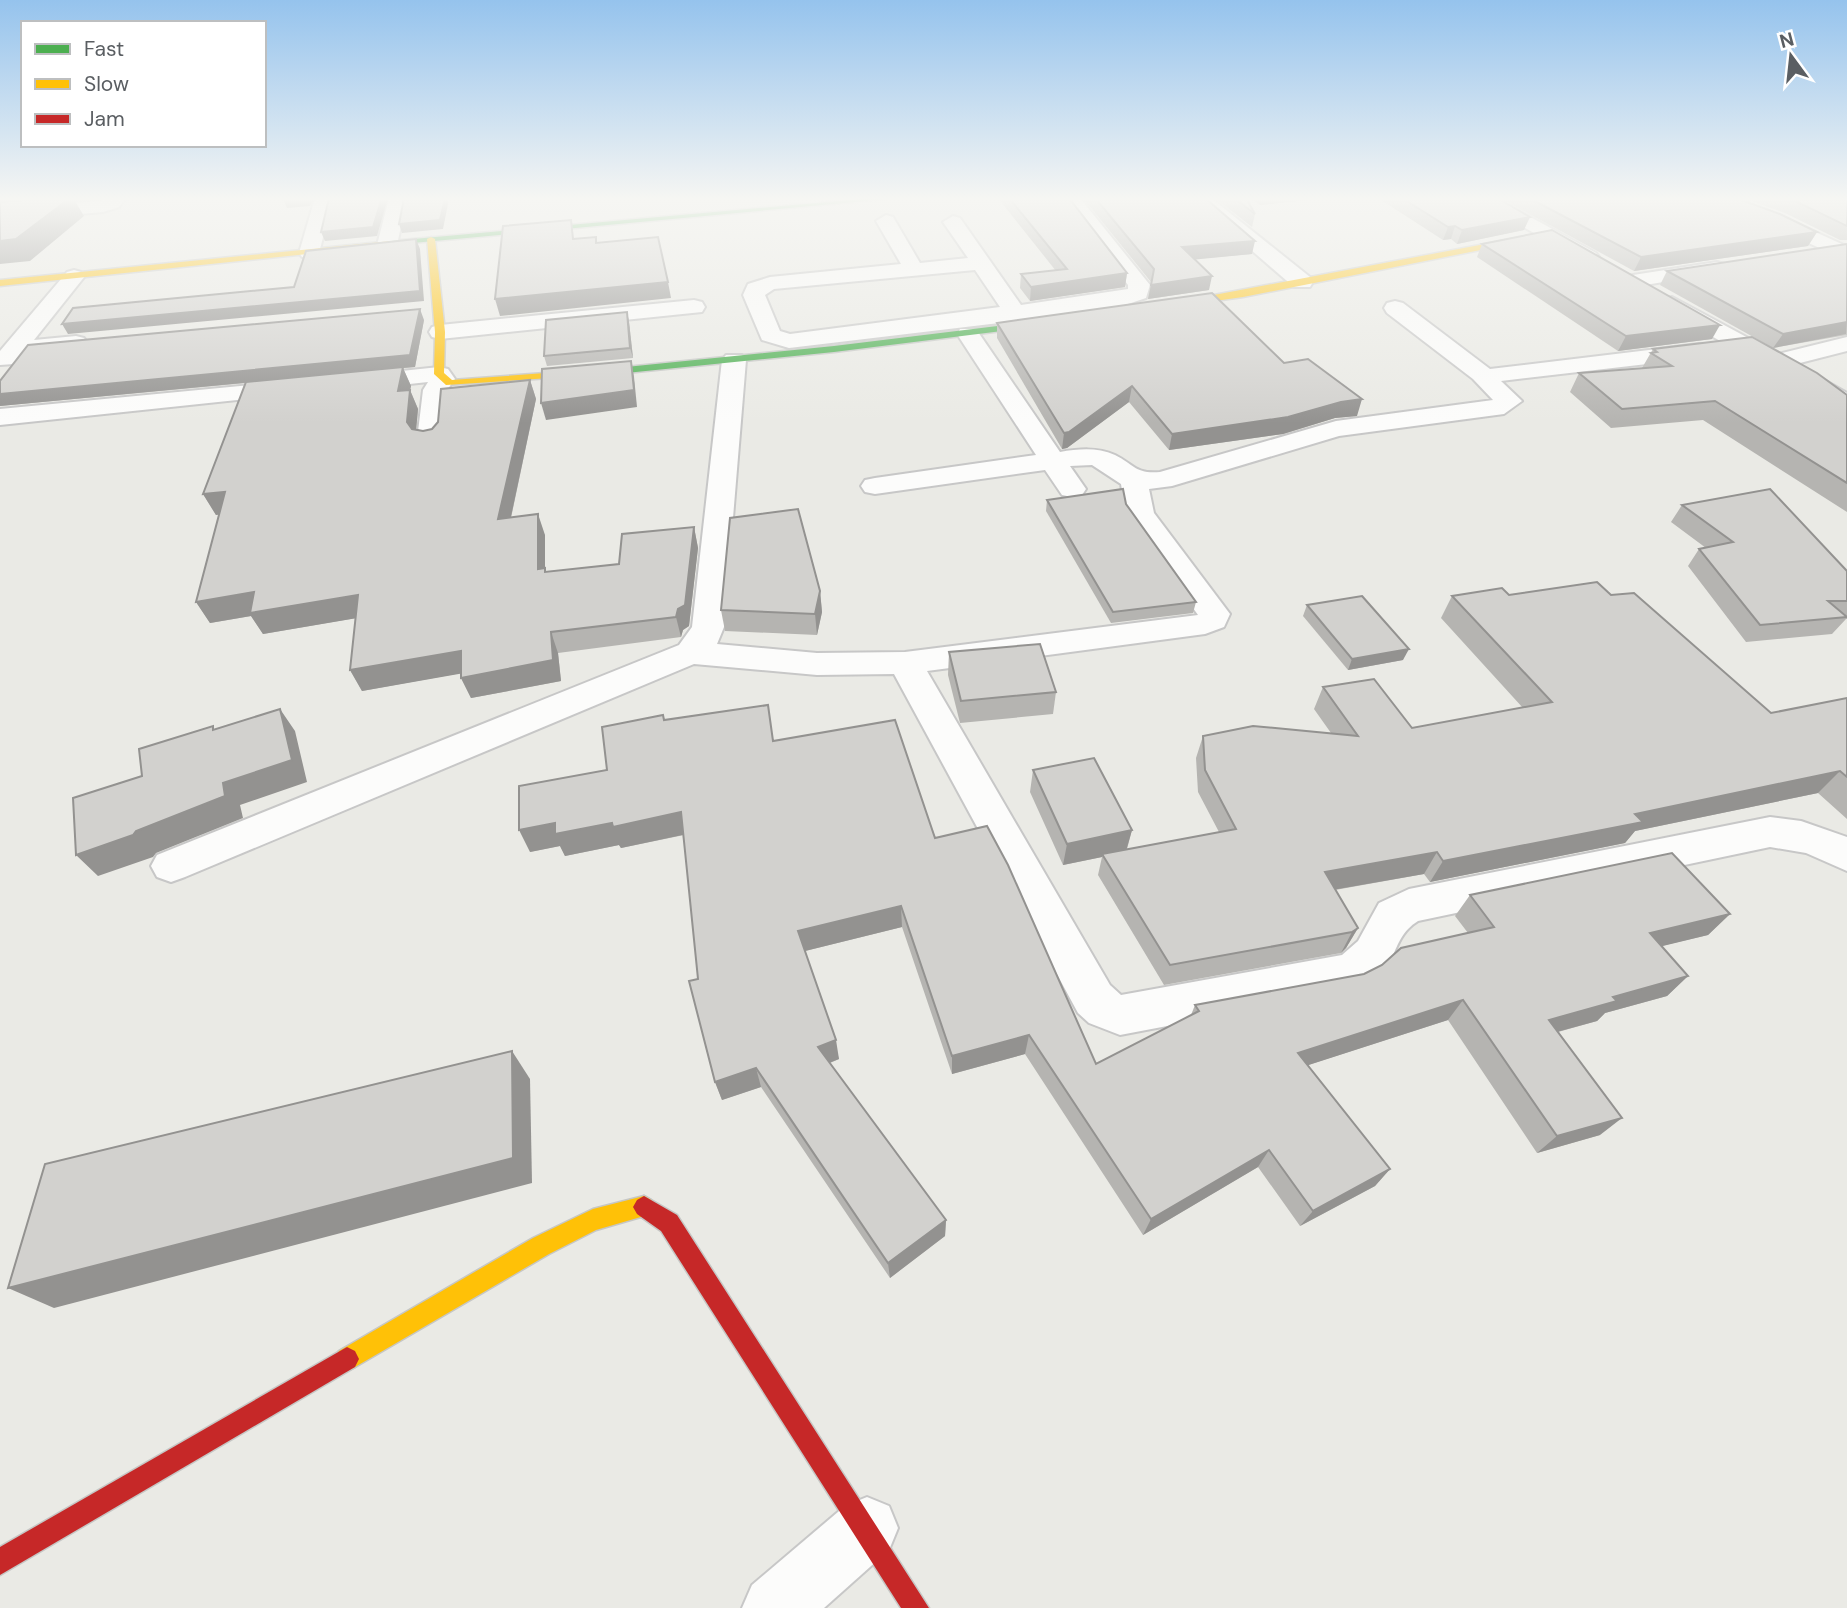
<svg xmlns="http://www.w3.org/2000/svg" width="1847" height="1608" viewBox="0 0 1847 1608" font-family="'DM Sans',sans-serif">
  <rect width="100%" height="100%" fill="#eaeae5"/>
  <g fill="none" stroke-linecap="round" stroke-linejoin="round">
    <g stroke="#c7c7c7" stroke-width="4">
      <g id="street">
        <path d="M107,198H126L119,207L103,212L0,221V209L101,201Z"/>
        <path d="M315,198H333L319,253L316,257H302L299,253Z"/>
        <path d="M389,198H407L397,245L394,249H380L377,245Z"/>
        <path d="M1061,198H1080L1150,285L1146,298L1125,305L1016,321L789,348L762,340L743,295L748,284L770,277L901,264L876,221L886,215L893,217L920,263L968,258L943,222L953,216L960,218L1021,305L1128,289V285ZM975,270L1000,307L790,334L780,331L765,295L774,289Z"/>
        <path d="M1191,198H1211L1310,277L1313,282L1310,287H1294Z"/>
        <path d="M1474,198H1496L1596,253L1599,257L1596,261H1582Z"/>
        <path d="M1765,209L1846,246L1847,253L1839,256L1832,254L1758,219L1756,215Z"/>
        <path d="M1717,262L1724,264L1727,268L1724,272L1633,287L1626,285L1622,281L1626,277L1633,275Z"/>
        <path d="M74,270L81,272L85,276L34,340L76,336L84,338L88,343L84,348L21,355L14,364L0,365V351L67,272Z"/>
        <path d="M1672,297L1778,354L1847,337V351L1796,364L1847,393V411L1838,408L1664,309L1661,304L1664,299Z"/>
        <path d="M694,300L702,302L705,307L702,312L440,339L432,337L429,332L432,327L440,325Z"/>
        <path d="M1395,301L1403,303L1490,369L1699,344L1707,346L1711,351L1707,356L1699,358L1501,381L1522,401L1504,414L1339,436L1172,486L1149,489L1154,513L1230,614L1224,627L1205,634L927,671L1110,985L1121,995L1342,955L1358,941L1379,903L1409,889L1770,817L1801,821L1847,837V871L1806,853L1770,847L1418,921C1386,941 1404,972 1351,991L1120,1035L1089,1023L1078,1013L894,674L817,675L694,664L185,877L171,882L157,877L151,866L157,855L679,645L692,627L722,360L726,355H742L746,360L724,627L717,644L817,653L905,652L1198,615L1126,514L1121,484L1092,465L1070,466L1086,489L1082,495L1072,497L1062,495L1045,470L875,494L865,492L861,486L865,480L875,478L1036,455L957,334L960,329H976L1060,452C1079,449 1097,447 1115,455C1135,465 1135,474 1160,472L1336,421L1493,400L1473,379L1387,313L1384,308L1387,303Z"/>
        <path d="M439,367L448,369L455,379L447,390L443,440L439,446L430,448L421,446L417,440L423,390L428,382L354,390L345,388L342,383L345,378L354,376Z"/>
        <path d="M294,381L303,383L306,388L303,393L0,425V409Z"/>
        <path d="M867,1497L889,1506L898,1528L889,1550L824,1608H742L752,1585L845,1506Z"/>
      </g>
    </g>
    <g stroke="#c6c7c5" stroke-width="3">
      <g id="fast">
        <path d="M871,198H898L391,245L387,243L391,241Z"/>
        <path d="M1047,320L1050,321V325L834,352L626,373L621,370L626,367L834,346Z"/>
      </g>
    </g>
    <g stroke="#c6c7c5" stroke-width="3">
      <g id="slow">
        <path d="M1533,235L1536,239L1243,297L1165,308L1161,305Z"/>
        <path d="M431,237L435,239L445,332L444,373L452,380L626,367L631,370L626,373L446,385L434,374L435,332L427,239Z"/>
        <path d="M391,241L394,245L0,286V280Z"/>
        <path d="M644,1196L651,1200L655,1207L651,1214L596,1230L549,1254L355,1367L347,1371L339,1367L335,1359L339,1351L533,1238L593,1209Z"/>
      </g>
    </g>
    <g stroke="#c6c7c5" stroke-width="3">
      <g id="jam">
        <path d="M644,1196L677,1215L929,1608H901L661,1231L637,1214L633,1207L637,1200Z"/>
        <path d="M347,1347L355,1351L359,1359L355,1367L0,1575V1547Z"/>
      </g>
    </g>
    <use href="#street" fill="#fcfcfb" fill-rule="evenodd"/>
    <use href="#fast" fill="#4caf50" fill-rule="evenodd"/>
    <use href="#slow" fill="#ffc107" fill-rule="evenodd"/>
    <use href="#jam" fill="#c62828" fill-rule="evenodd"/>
  </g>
  <g fill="#b5b4b1">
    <path d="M998,198H1069L1127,273L1125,287L1030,301L1020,288L1021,274L1056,271Z"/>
    <path d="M1083,198H1205L1252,254L1195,259L1209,290L1148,299L1151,282Z"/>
    <path d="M1215,198H1246L1255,214L1252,227Z"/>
    <path d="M1250,198H1325L1260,205Z"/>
    <path d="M1378,198H1497L1524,230L1457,244L1451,239L1443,240Z"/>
    <path d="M1500,198H1736L1817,232L1808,246L1634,271Z"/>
    <path d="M1743,198H1847V240H1840L1785,213Z"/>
    <path d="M1482,244L1712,339L1618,351L1477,257Z"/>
    <path d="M1847,244V335L1773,348L1660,285L1667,271Z"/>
    <path d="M627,312L629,322L633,358L547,366L544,356Z"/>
    <path d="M424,320L415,367L403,368L411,386L410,390L418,409L416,429L423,431L432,429L530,380L536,399L511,518L545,535V568L546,572L619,564L694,527L698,548L689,626L683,630L681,637L558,653L561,681L471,698L461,678V673L362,691L350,670L356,618L263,634L251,616L210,623L196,602L219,514L216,515L203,494L246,383L0,406V394Z"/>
    <path d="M997,323L1284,363L1357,416L1335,418L1283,434L1169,450L1129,402L1067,448L1062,449L997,338Z"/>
    <path d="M1653,349L1847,395V512L1703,420L1611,428L1570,392L1579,373L1642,368Z"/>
    <path d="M1047,500L1196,602L1193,613L1111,623L1046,511Z"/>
    <path d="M1682,505L1847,571V619H1846L1832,634L1746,642L1688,566L1699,549L1706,548L1671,522Z"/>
    <path d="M820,591L822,612L817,635L725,631L721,610Z"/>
    <path d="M1611,595L1771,713L1847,698V819L1818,793L1635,831L1625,843L1430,882L1424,874L1335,890L1358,928L1346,948L1341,953L1164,985L1098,875L1102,857L1063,865L1030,792L1033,770L1132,830L1127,849L1219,832L1198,792L1196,758L1203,736L1331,733L1314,709L1323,687L1412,728L1523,708L1441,618L1452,596Z"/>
    <path d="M1307,605L1403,660L1348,670L1303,616Z"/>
    <path d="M949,652L1056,692L1053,714L960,723L948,675Z"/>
    <path d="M664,720L773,741L935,838L1096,1064L1191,1015L1195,1005L1364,974L1468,933L1455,916L1470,895L1730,914L1708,935L1661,946L1688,976L1667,996L1605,1013L1597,1021L1558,1032L1600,1135L1537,1153L1448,1020L1308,1065L1390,1169L1375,1186L1300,1226L1258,1167L1143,1235L1025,1054L952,1074L902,927L805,951L839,1059L830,1063L946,1220L945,1236L890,1278L761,1087L722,1100L715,1082L698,979L684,835L621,848L619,845L565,856L560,846L530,852L607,770Z"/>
  </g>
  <g fill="#939290">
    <path d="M0,198H102L75,201L84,216L30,261L0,264Z"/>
    <path d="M298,198H314L310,206L287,208L283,199Z"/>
    <path d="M382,198H388L377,236L325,241L321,232Z"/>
    <path d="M445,198H446L448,204L443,229L402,233L399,224Z"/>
    <path d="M1261,198H1325L1260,205Z"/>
    <path d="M1350,198H1369L1349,200Z"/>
    <path d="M1530,217L1524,230L1457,244L1462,230Z"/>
    <path d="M1455,226L1451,239L1443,240L1448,227Z"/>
    <path d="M1817,232L1808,246L1634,271L1641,257Z"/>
    <path d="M416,239L420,249L424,301L68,334L62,324L420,291Z"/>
    <path d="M1255,241L1252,254L1180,261L1182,247Z"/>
    <path d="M1127,273L1125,287L1030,301L1031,287Z"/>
    <path d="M1212,276L1209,290L1148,299L1151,285Z"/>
    <path d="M668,282L671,298L500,316L495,299Z"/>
    <path d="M420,309L424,320L415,367L403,368L411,386L406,411L398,391L403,368L0,406V394Z"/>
    <path d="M627,312L629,322L633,358L630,348Z"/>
    <path d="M1847,322L1846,334L1773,348L1783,334Z"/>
    <path d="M1720,325L1712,339L1618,351L1626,336Z"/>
    <path d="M631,361L634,377L637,407L546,420L541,403Z"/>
    <path d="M530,380L536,399L506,540L498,519Z"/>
    <path d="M1132,386L1129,402L1067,448L1062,449L1064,433Z"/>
    <path d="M410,390L418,409L415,441L407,422Z"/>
    <path d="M1362,399L1357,416L1335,418L1283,434L1169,450L1172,434L1341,402Z"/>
    <path d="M225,492L237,512L216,515L203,494Z"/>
    <path d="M538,514L545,535V568L552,589L538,569Z"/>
    <path d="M694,527L698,548L689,626L683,630L681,637L676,617Z"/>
    <path d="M820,591L822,612L817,635L815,614Z"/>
    <path d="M254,592L358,595L369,616L263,634L251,616L210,623L196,602Z"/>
    <path d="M551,632L558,653L561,681L471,698L461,678Z"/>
    <path d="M1409,649L1403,660L1348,670L1352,659Z"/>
    <path d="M461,651L470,672L362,691L350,670Z"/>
    <path d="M280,709L295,731L307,782L240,805L243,818L156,853L153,857L98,876L76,855L136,831Z"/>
    <path d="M1840,771L1818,793L1635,831L1625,843L1430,882L1443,861L1635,814Z"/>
    <path d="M681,812L687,834L621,848L619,845L565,856L560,846L530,852L519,830L555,823H612Z"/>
    <path d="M1132,830L1126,851L1102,854V857L1063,865L1067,844Z"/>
    <path d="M1437,852L1424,874L1315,893L1325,872Z"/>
    <path d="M901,906L902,927L801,952L798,931Z"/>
    <path d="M1730,914L1708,935L1630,954L1650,933Z"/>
    <path d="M1358,928L1346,948L1341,953L1352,932Z"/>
    <path d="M1688,976L1667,996L1605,1013L1597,1021L1531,1039L1549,1020L1613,997Z"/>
    <path d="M1463,1000L1448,1020L1287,1072L1298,1053Z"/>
    <path d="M1029,1035L1025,1054L952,1074V1056Z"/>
    <path d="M836,1040L839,1059L821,1066L818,1047Z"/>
    <path d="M512,1051L530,1079L532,1183L54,1308L8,1288Z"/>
    <path d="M756,1068L761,1087L722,1100L715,1082Z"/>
    <path d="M1622,1118L1600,1135L1537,1153L1557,1136Z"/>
    <path d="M1269,1150L1258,1167L1143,1235L1151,1219Z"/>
    <path d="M1390,1169L1375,1186L1300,1226L1313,1211Z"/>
    <path d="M946,1220L945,1236L890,1278L888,1263Z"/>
  </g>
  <g fill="#d2d1ce" stroke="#939290" stroke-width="2">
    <path d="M45,198H70L16,239L0,241V202Z"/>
    <path d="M329,198H382L373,227L321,232Z"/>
    <path d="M404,198H445L440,220L399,224Z"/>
    <path d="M1009,198H1069L1127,273L1031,287L1021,274L1067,269Z"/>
    <path d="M1095,198H1205L1255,241L1182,247L1212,276L1151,285L1154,269Z"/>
    <path d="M1234,198H1246L1255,214Z"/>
    <path d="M1402,198H1497L1530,217L1462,230L1455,226L1448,227Z"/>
    <path d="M1529,198H1736L1780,214L1817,232L1641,257Z"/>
    <path d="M1788,198H1847V226L1793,200Z"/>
    <path d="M571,220L573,239L596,237V243L658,237L668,282L495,299L503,226Z"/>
    <path d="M1552,230L1720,325L1626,336L1482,244Z"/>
    <path d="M416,239L420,291L62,324L73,308L294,287L306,251Z"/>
    <path d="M1847,244V322L1783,334L1667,271Z"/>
    <path d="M1212,293L1284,363L1308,359L1362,399L1341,402L1288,417L1172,434L1132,386L1069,432L1064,433L997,323Z"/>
    <path d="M420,309L410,355L0,394V381L28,345Z"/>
    <path d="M627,312L630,348L544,356L546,320Z"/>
    <path d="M1752,337L1817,373L1847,395V483L1715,401L1622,409L1579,373L1672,366L1651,353L1657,352L1653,349Z"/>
    <path d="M631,361L634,390L541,403L542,369Z"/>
    <path d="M403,367L398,391L410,390L407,422L412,429L423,431L432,429L438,422L441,389L530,380L498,519L538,514V569L545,568V572L619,564L622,534L694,527L685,605L678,609L676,617L551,632L553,660L461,678V651L350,670L358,595L250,613L254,592L196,602L225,492L203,494L246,382Z"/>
    <path d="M1123,489L1126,504L1196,602L1113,612L1047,500Z"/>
    <path d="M1770,489L1847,571V601H1828L1847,617L1760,625L1699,549L1733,542L1682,505Z"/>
    <path d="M798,509L820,591L815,614L721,610L730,518Z"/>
    <path d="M1597,582L1611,595L1634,593L1771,713L1847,698V777L1840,771L1635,814L1643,822L1443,861L1437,852L1325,872L1358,928L1352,932L1170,965L1102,854L1236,829L1205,770L1203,736L1253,726L1358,736L1323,687L1374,679L1412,728L1552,702L1452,596L1502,588L1509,595Z"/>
    <path d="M1362,596L1409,649L1352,659L1307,605Z"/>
    <path d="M1040,644L1056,692L961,701L949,652Z"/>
    <path d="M768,705L773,741L895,720L935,838L987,826L1008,865L1096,1064L1199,1011L1195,1005L1364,974L1382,965L1401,948L1494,927L1470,895L1672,853L1730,914L1650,933L1688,976L1613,997L1617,1001L1549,1020L1622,1118L1557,1136L1463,1000L1298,1053L1390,1169L1313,1211L1269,1150L1151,1219L1029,1035L952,1056L901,906L798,931L836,1040L818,1047L946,1220L888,1263L756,1068L715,1082L689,981L698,979L681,812L613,827L612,823L555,834V823L519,830V786L607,770L602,727L663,715L664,720Z"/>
    <path d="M280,709L292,760L223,783L225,796L136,831L133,835L76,855L73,798L142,776L139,749L213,726V730Z"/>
    <path d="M1094,758L1132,830L1067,844L1033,770Z"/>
    <path d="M512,1051L513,1158L8,1288L45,1164Z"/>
  </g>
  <linearGradient id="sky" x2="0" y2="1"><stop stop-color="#95c3ed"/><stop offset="0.47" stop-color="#f6f6f3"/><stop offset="1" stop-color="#f6f6f3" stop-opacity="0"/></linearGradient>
  <rect width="1847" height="423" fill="url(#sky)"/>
  <rect x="21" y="21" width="245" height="126" fill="#ffffff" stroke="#bdbfc0" stroke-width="2"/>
  <rect x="35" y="44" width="35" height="10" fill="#4caf50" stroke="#bdbfc0" stroke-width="2"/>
  <text x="84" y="56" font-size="21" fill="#5a5e62">Fast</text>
  <rect x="35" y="79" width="35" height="10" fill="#ffc107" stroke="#bdbfc0" stroke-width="2"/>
  <text x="84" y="91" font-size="21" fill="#5a5e62">Slow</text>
  <rect x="35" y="114" width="35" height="10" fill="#c62828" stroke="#bdbfc0" stroke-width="2"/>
  <text x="84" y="126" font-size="21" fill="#5a5e62">Jam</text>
  <g transform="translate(1791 56) rotate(345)" stroke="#ffffff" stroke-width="5" paint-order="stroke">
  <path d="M0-5L12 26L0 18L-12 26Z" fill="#5a5e62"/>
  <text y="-10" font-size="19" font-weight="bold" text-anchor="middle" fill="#5a5e62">N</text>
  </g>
</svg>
